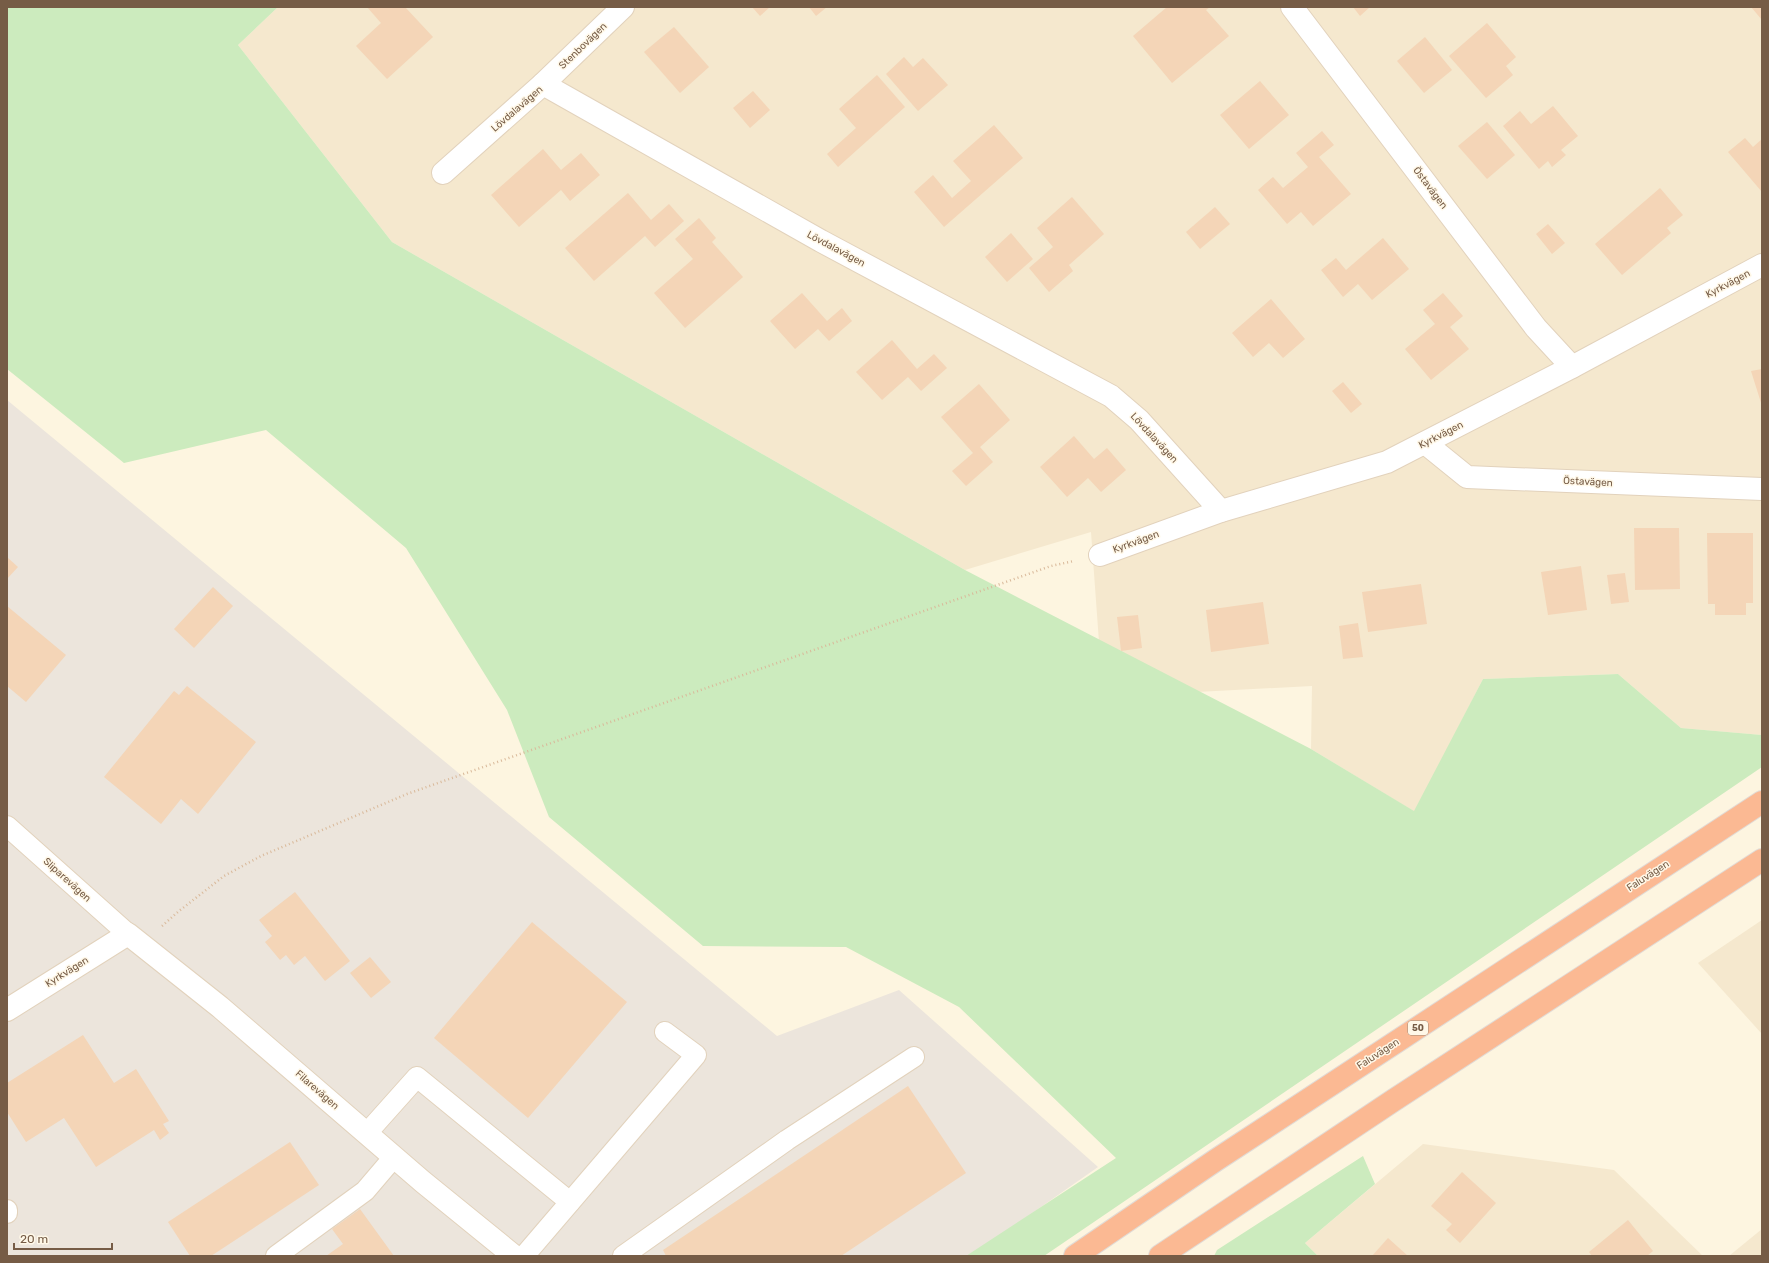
<svg xmlns="http://www.w3.org/2000/svg" width="1769" height="1263" viewBox="0 0 1769 1263" font-family="Rubik,sans-serif">
  <rect width="100%" height="100%" fill="#fdf5e0"/>
  <g fill="#f5e8ce">
    <path d="M278,7H1762V735L1681,728L1618,674L1483,679L1415,812L1311,749L1312,686L1103,697L1091,532L965,570L392,242L238,45Z"/>
    <path d="M1762,920V1034L1698,963Z"/>
    <path d="M1423,1144L1614,1170L1703,1256H1318L1305,1243Z"/>
    <path d="M1762,1229V1256H1729Z"/>
  </g>
  <path fill="#ece5dc" d="M7,400L777,1036L899,990L1098,1167L971,1256H7Z"/>
  <g fill="#ccebbe">
    <path d="M7,7H278L238,45L392,242L965,570L1311,749L1414,811L1483,679L1618,674L1681,728L1762,735V767L1044,1256H966L1116,1158L959,1007L846,947L703,946L549,817L507,710L406,548L266,430L124,463L7,369Z"/>
    <path d="M1363,1156L1375,1184L1305,1243L1318,1256H1214L1217,1250Z"/>
  </g>
  <g fill="#f4d5b7">
    <path d="M367,7H405L433,37L387,79L356,46L381,23Z"/>
    <path d="M752,7H770L760,16Z"/>
    <path d="M809,7H827L816,16Z"/>
    <path d="M1167,7H1210L1206,10L1229,36L1172,83L1133,36Z"/>
    <path d="M1353,7H1370L1360,16Z"/>
    <path d="M1751,7H1762V20Z"/>
    <path d="M1487,23L1516,57L1506,66L1513,75L1486,98L1449,56Z"/>
    <path d="M674,27L709,67L680,93L644,52Z"/>
    <path d="M1425,37L1452,70L1424,93L1397,61Z"/>
    <path d="M904,57L913,67L923,58L948,85L918,111L886,74Z"/>
    <path d="M877,75L905,107L838,167L827,154L856,128L839,109Z"/>
    <path d="M1260,81L1289,115L1249,149L1220,115Z"/>
    <path d="M753,91L770,110L750,128L733,108Z"/>
    <path d="M1553,106L1578,136L1561,150L1566,155L1552,167L1548,161L1539,169L1503,126L1520,111L1531,124Z"/>
    <path d="M1487,122L1515,155L1487,179L1458,146Z"/>
    <path d="M994,125L1023,158L944,227L914,192L933,175L952,198L971,181L953,161Z"/>
    <path d="M1322,131L1334,145L1319,157L1351,194L1313,226L1301,212L1287,224L1258,190L1273,177L1283,188L1308,167L1296,153Z"/>
    <path d="M1745,138L1753,147L1762,139V192L1728,152Z"/>
    <path d="M543,149L561,170L581,153L600,175L570,201L561,190L519,227L491,195Z"/>
    <path d="M1660,188L1683,215L1667,228L1671,233L1622,275L1595,244Z"/>
    <path d="M628,193L651,220L669,204L684,221L655,247L645,236L594,281L565,248Z"/>
    <path d="M1072,197L1104,234L1069,265L1073,271L1049,292L1029,268L1053,247L1037,228Z"/>
    <path d="M1215,207L1230,224L1200,249L1186,232Z"/>
    <path d="M699,218L716,238L712,242L743,277L685,328L654,293L693,259L675,239Z"/>
    <path d="M1548,224L1565,243L1552,254L1536,234Z"/>
    <path d="M1011,233L1033,259L1007,282L985,257Z"/>
    <path d="M1383,238L1409,269L1372,300L1358,284L1343,297L1321,270L1336,258L1346,270Z"/>
    <path d="M802,293L827,321L842,308L852,321L829,341L818,329L795,349L770,321Z"/>
    <path d="M1443,293L1463,316L1450,327L1469,349L1431,380L1405,349L1435,324L1423,310Z"/>
    <path d="M1271,299L1305,339L1283,358L1269,343L1253,357L1232,333Z"/>
    <path d="M892,340L917,369L934,354L947,368L921,391L908,377L882,400L856,372Z"/>
    <path d="M1762,369V406L1751,371Z"/>
    <path d="M1343,382L1362,404L1351,413L1332,391Z"/>
    <path d="M979,384L1010,420L980,447L993,462L966,486L952,471L973,453L941,417Z"/>
    <path d="M1074,436L1094,459L1107,448L1126,470L1101,492L1088,478L1067,497L1040,467Z"/>
    <path d="M1634,528H1679L1680,589L1635,590Z"/>
    <path d="M1707,533H1753V603H1746V615H1715V604H1708Z"/>
    <path d="M7,557L18,567L7,579Z"/>
    <path d="M1581,566L1587,610L1548,615L1541,572Z"/>
    <path d="M1625,573L1629,602L1611,604L1607,575Z"/>
    <path d="M1421,584L1427,624L1368,632L1362,592Z"/>
    <path d="M213,587L233,606L194,648L174,629Z"/>
    <path d="M1263,602L1269,644L1211,652L1206,610Z"/>
    <path d="M7,606L66,655L26,702L7,686Z"/>
    <path d="M1138,615L1142,648L1121,651L1117,617Z"/>
    <path d="M1358,623L1363,657L1343,659L1339,626Z"/>
    <path d="M187,686L256,742L198,814L181,799L161,824L104,777L174,691L179,695Z"/>
    <path d="M295,892L350,961L325,981L305,956L294,965L286,955L280,960L265,942L272,936L259,920Z"/>
    <path d="M532,922L627,1002L528,1118L434,1038Z"/>
    <path d="M370,957L391,982L371,998L350,973Z"/>
    <path d="M83,1035L114,1083L136,1069L169,1121L163,1124L169,1133L160,1140L154,1130L96,1167L64,1118L26,1142L7,1112V1083Z"/>
    <path d="M908,1086L966,1173L841,1256H666L663,1250Z"/>
    <path d="M290,1142L319,1185L211,1256H190L168,1222Z"/>
    <path d="M1462,1172L1496,1203L1460,1243L1446,1230L1452,1224L1431,1206Z"/>
    <path d="M360,1209L394,1256H326L343,1244L332,1229Z"/>
    <path d="M1628,1220L1653,1251L1647,1256H1592L1589,1252Z"/>
    <path d="M1388,1238L1408,1256H1372Z"/>
  </g>
  <g fill="none" stroke-linecap="round" stroke-linejoin="round">
    <g stroke="#e2d2bc" stroke-width="22">
      <g id="lane">
        <path d="M7,826L128,934"/>
        <path d="M367,1133L417,1077L570,1202"/>
        <path d="M7,1210V1213"/>
        <path d="M276,1256L365,1191L394,1157"/>
        <path d="M524,1256L696,1055L665,1032"/>
        <path d="M623,1256L787,1140L914,1057"/>
      </g>
    </g>
    <g stroke="#e2d2bc" stroke-width="24">
      <g id="street">
        <path d="M1292,7L1536,328L1572,367"/>
        <path d="M543,84L623,7"/>
        <path d="M443,173L543,84L821,241L1111,396L1139,420L1221,511"/>
        <path d="M1425,443L1467,477L1762,489"/>
        <path d="M1100,555L1221,511L1387,462L1572,367L1762,265"/>
        <path d="M7,1010L128,934L220,1007L423,1182L514,1256"/>
      </g>
    </g>
    <g stroke="#e1dbd6" stroke-width="24">
      <g id="highway">
        <path d="M1075,1256L1216,1160L1762,802"/>
        <path d="M1160,1256L1394,1100L1762,860"/>
      </g>
    </g>
    <path stroke="#d9b99a" stroke-width="2.5" stroke-dasharray="1 3" stroke-linecap="butt" d="M162,926L179,911L224,876L261,856L407,794L1051,566L1074,561"/>
    <use href="#lane" stroke="#fff" stroke-width="20"/>
    <use href="#street" stroke="#fff" stroke-width="22"/>
    <use href="#highway" stroke="#fbb993" stroke-width="22"/>
  </g>
  <g text-anchor="middle" dominant-baseline="central" stroke-width="3" stroke-linejoin="round" paint-order="stroke">
    <rect fill="#fff8e8" stroke="#9f8b77" stroke-width="1" x="1408" y="1021" width="20" height="14" rx="3"/>
    <g font-size="9" font-weight="bold" fill="#765c46">
      <text x="1418" y="1028">50</text>
    </g>
    <g font-size="10" fill="#765c46" stroke="#fff8e8">
      <text transform="translate(583 46) rotate(-44)">Stenbovägen</text>
      <text transform="translate(517 109) rotate(-41)">Lövdalavägen</text>
      <text transform="translate(1430 188) rotate(53)">Östavägen</text>
      <text transform="translate(836 249) rotate(28)">Lövdalavägen</text>
      <text transform="translate(1728 284) rotate(-28)">Kyrkvägen</text>
      <text transform="translate(1441 435) rotate(-27)">Kyrkvägen</text>
      <text transform="translate(1154 438) rotate(47)">Lövdalavägen</text>
      <text transform="translate(1588 482) rotate(3)">Östavägen</text>
      <text transform="translate(1136 542) rotate(-20)">Kyrkvägen</text>
      <text transform="translate(1648 876) rotate(-33)">Faluvägen</text>
      <text transform="translate(67 880) rotate(42)">Sliparevägen</text>
      <text transform="translate(67 972) rotate(-32)">Kyrkvägen</text>
      <text transform="translate(1378 1054) rotate(-33)">Faluvägen</text>
      <text transform="translate(317 1090) rotate(41)">Filarevägen</text>
    </g>
  </g>
  <rect width="1769" height="1263" fill="none" stroke="#765c46" stroke-width="16"/>
  <path d="M14 1243v6h98v-6" fill="none" stroke="#765c46" stroke-width="2"/>
  <text x="20" y="1243" font-size="12" fill="#765c46" stroke="#fff8e8" stroke-width="3" paint-order="stroke">20 m</text>
</svg>
